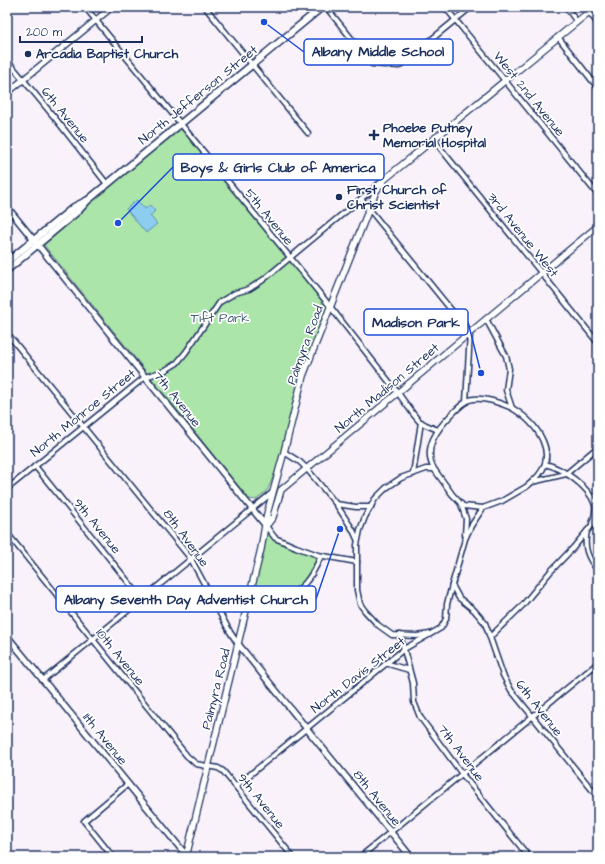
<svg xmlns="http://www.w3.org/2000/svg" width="605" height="864" viewBox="0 0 605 864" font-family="'Architects Daughter',sans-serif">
  <rect width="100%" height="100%" fill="#f9f2fb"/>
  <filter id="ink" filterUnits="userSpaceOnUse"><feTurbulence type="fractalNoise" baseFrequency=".025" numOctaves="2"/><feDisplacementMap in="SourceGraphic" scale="8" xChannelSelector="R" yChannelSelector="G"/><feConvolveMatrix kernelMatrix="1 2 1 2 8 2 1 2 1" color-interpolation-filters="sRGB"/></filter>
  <g filter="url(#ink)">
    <g fill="#ace5a9" stroke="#648a84">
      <path d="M181,129L224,179L329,307L303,376L284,452L267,491L256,500L249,499L44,245L88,207L91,201Z"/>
      <path d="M265,527L273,537L320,556C315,569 301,593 285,594C274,594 262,591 251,590Z"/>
    </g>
    <path fill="#8dcdef" stroke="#5f8eb5" d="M137,200L145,209L150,205L155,211L150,216L157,224L146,233L126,209Z"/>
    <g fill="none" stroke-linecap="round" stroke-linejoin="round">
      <g stroke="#1b2f5e" stroke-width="7">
        <g id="minor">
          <path d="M85,7L325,300L398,393L414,415L419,421L426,425L438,430"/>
          <path d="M205,7L308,133"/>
          <path d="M326,7L372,64L399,66L471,7"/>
          <path d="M445,7L598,195"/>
          <path d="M566,7L577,22"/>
          <path d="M589,12L598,24"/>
          <path d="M558,37L598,88"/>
          <path d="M7,60L55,118L107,184"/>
          <path d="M433,139L598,343"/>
          <path d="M361,199L470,333L466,402"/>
          <path d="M486,319L506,356L509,369L506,390L512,408C537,423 562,456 533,481"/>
          <path d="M7,333L191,559L230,632L238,644"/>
          <path d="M284,452L300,462L307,469L336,504L356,507H371"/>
          <path d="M545,464C562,468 590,487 595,505C596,511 594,518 592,524"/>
          <path d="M35,466L142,599"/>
          <path d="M434,469C422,448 438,428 452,414C457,409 463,403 469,400C483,396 500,403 512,408"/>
          <path d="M413,474L421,422"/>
          <path d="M7,489L145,377L164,371L177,363L186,352L220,302L235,293L249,289L263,280L380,183"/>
          <path d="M336,504L353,530L357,539"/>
          <path d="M461,504L466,519L465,535"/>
          <path d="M266,526L275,538L296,547L318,555L357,562"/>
          <path d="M587,531C583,548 588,558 598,571"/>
          <path d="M7,533L187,756L196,764L218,768L223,771L293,857"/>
          <path d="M452,585L459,598L474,610L485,623L503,675L511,690L598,797"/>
          <path d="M250,590C259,592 269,594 278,595C301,597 313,574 321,556"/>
          <path d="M430,634L417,636L392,635L378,625L365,611L360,604L357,590V545L360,530L365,517L375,499L386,488L401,478L426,469H434L452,494L463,506L483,508"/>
          <path d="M400,635L413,683L414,702L420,717L462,774L529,857"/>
          <path d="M490,637L522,606L550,572L573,548L598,518"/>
          <path d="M385,663L409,670"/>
          <path d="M43,680L273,492"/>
          <path d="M236,786L404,649L441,628L446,619L447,604L452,585L465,539L471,526L483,508L502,501L526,487L532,482L566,474L598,447"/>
          <path d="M113,857L84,821L128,784"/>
          <path d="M360,857L598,663"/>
        </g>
      </g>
      <g stroke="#1b2f5e" stroke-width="8">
        <g id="tertiary">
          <path d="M7,93L112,7"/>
          <path d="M7,207L266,526"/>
          <path d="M7,636L186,855"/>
          <path d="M238,644L411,857"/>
        </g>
      </g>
      <g stroke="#1b2f5e" stroke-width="8">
        <g id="secondary">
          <path d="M266,526L273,517L281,490L598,226"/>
          <path d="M186,857L261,549L267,514L284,452L303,376L376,191L385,179L595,7"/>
        </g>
      </g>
      <g stroke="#1b2f5e" stroke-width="9">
        <g id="primary">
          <path d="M7,262L74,207L86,201"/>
          <path d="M7,270L78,211L87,201L322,7"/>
        </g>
      </g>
      <use href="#minor" stroke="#fff" stroke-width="4"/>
      <use href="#tertiary" stroke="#fff" stroke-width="5"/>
      <use href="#secondary" stroke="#fff" stroke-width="5.5"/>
      <use href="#primary" stroke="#fff" stroke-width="6"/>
    </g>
  </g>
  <g fill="#1b2f5e" stroke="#fff" stroke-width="1.5">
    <circle cx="28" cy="54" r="4"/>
    <path d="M372 129h4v4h4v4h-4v4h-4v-4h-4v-4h4z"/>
    <circle cx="339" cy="197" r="4"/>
  </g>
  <g text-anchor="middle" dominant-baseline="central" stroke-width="3.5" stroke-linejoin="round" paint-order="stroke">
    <g font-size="13" font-weight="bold" fill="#1b2f5e" stroke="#fff" text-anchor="start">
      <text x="36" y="54">Arcadia Baptist Church</text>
      <text x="383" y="128">Phoebe Putney<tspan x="383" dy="15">Memorial Hospital</tspan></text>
      <text x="347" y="190">First Church of<tspan x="347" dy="15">Christ Scientist</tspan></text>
    </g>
    <g font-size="13" fill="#1b2f5e" stroke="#fff">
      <text transform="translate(529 94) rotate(51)">West 2nd Avenue</text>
      <text transform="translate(198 95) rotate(-39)">North Jefferson Street</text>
      <text transform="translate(65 115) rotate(51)">6th Avenue</text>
      <text transform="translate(269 217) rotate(51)">5th Avenue</text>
      <text transform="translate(523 235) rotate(51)">3rd Avenue West</text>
      <text transform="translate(305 345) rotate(-70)">Palmyra Road</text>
      <text transform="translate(387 388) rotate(-40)">North Madison Street</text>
      <text transform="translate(177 399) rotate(51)">7th Avenue</text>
      <text transform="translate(83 413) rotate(-39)">North Monroe Street</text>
      <text transform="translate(97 526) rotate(51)">9th Avenue</text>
      <text transform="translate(186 538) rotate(54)">8th Avenue</text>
      <text transform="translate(120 657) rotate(51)">10th Avenue</text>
      <text transform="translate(358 675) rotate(-38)">North Davis Street</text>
      <text transform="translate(216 689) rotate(-76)">Palmyra Road</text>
      <text transform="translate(539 708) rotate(52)">6th Avenue</text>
      <text transform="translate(105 739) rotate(51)">11th Avenue</text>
      <text transform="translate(461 753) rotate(53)">7th Avenue</text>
      <text transform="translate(377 798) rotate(51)">8th Avenue</text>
      <text transform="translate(261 801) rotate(51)">9th Avenue</text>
    </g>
    <g font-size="13" fill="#3f5c71" stroke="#fff">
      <text x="220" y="318">Tift Park</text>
    </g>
  </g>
  <path fill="none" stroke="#1d4ed8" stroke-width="1.5" d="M264 22L304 52M118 223L173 167M481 373L468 322M340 529L316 599"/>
  <g fill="#1d4ed8" stroke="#fff" stroke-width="1.5">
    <circle cx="264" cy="22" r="4"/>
    <circle cx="118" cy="223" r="4"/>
    <circle cx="481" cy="373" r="4"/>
    <circle cx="340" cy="529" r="4"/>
  </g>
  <g fill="#fff" stroke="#1d4ed8" stroke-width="1.5">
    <rect x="304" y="39" width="149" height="26" rx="4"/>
    <rect x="173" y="154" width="211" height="26" rx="4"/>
    <rect x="364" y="309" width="104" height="26" rx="4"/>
    <rect x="56" y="586" width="260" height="26" rx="4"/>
  </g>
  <g font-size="14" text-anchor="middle" font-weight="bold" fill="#1b2f5e">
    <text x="378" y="56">Albany Middle School</text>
    <text x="278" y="172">Boys &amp; Girls Club of America</text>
    <text x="416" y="327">Madison Park</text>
    <text x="186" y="604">Albany Seventh Day Adventist Church</text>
  </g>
  <rect width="605" height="864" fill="none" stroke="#fff" stroke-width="24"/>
  <rect x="12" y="12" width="581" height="840" fill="none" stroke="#1b2f5e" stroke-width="1.5" filter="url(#ink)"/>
  <path d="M20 36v6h122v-6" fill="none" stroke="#1b2f5e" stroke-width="2"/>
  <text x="26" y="36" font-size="12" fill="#1b2f5e" stroke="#ffffff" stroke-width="3" paint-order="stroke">200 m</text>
</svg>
